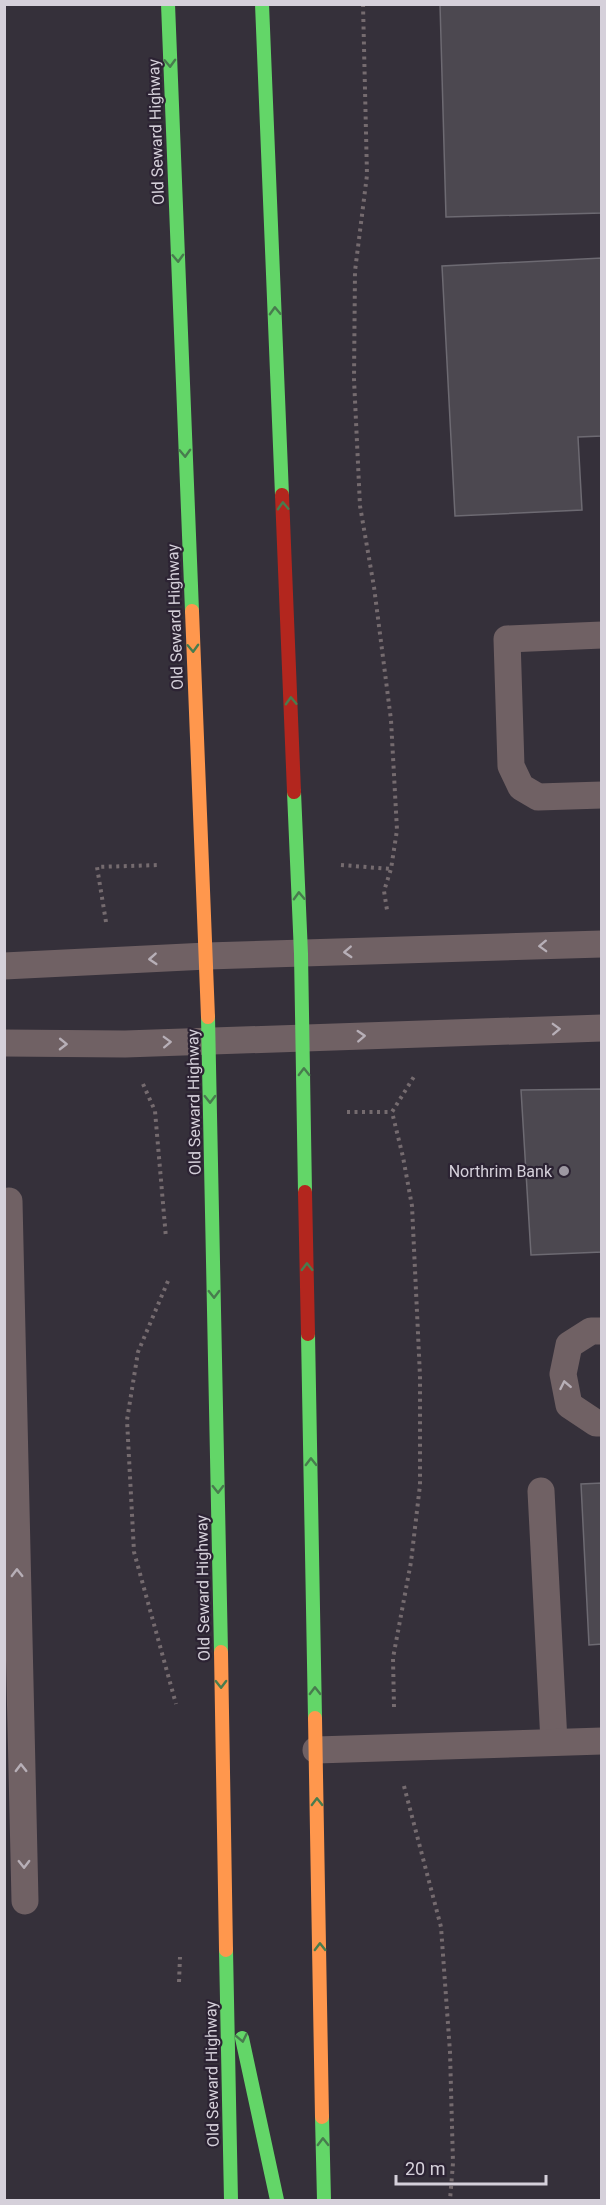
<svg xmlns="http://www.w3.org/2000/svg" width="606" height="2205" viewBox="0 0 606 2205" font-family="Roboto,sans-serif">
  <rect width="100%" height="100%" fill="#35303a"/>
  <g fill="#4c4850" stroke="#6d6a72" stroke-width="1.5">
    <path d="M440,4H602V213L446,217Z"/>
    <path d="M602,258V436L578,437L582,510L455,516L442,266Z"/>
    <path d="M602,1089V1252L531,1255L521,1090Z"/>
    <path d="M602,1483V1644L589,1645L581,1484Z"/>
  </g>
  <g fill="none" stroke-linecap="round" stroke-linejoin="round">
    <g stroke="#756b6f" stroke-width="4" stroke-dasharray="3 4.5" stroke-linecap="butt">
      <path d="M363,4L367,175L355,271L354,379L360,506L374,587L391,720L397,830L391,869L384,891L387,910"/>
      <path d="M341,865L391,869"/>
      <path d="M106,922L97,867L159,865"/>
      <path d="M143,1084L155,1111L166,1238"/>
      <path d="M347,1112H392"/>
      <path d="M168,1281L138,1352L127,1420L134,1552L176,1704"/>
      <path d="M394,1707L393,1658L411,1562L420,1485V1376L412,1206L403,1157L392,1112L415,1075"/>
      <path d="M404,1786L441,1927L450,2052L453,2163L450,2200"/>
      <path d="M179,1982L180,1957"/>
    </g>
    <g stroke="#706164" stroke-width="27">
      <path d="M602,635L507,639L511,766L521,787L538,797L602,795"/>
      <path d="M4,966L207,956L602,944"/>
      <path d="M4,1043L125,1044L602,1028"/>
      <path d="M9,1201L25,1901"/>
      <path d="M602,1331H591L569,1345L563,1374L569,1405L596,1423H602"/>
      <path d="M541,1491L554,1742"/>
      <path d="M316,1750L602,1741"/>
    </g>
    <g stroke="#63d668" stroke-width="14">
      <path d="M168,4L192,611"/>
      <path d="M262,4L282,495"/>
      <path d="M294,792L301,954L305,1192"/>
      <path d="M208,1017L221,1652"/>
      <path d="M308,1334L315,1718"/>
      <path d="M226,1950L231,2200"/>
      <path d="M242,2038L277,2200"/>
      <path d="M322,2117L324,2200"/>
    </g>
    <g stroke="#ff974d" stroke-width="14">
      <path d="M192,611L208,1017"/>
      <path d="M221,1652L226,1950"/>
      <path d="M315,1718L322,2117"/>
    </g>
    <g stroke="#b3261e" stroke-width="14">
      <path d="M282,495L294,792"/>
      <path d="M305,1192L308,1334"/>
    </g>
  </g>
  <defs><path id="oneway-chevron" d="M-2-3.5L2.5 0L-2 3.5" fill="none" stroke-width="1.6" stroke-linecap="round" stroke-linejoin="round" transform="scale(1.5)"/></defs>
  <g stroke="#487c4e">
    <use href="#oneway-chevron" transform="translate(170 63) rotate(88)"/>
    <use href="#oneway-chevron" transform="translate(178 258) rotate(88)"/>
    <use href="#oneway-chevron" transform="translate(275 311) rotate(-92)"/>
    <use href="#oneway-chevron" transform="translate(185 453) rotate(88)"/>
    <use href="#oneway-chevron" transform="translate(283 506) rotate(-92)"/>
    <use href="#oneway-chevron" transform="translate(193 648) rotate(88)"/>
    <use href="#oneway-chevron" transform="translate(291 701) rotate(-92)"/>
    <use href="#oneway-chevron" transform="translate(299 896) rotate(-92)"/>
    <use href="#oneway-chevron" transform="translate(304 1072) rotate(-91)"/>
    <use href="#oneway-chevron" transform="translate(210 1099) rotate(89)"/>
    <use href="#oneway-chevron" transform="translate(307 1267) rotate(-91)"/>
    <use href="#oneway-chevron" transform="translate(214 1294) rotate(89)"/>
    <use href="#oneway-chevron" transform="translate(311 1462) rotate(-91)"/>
    <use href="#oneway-chevron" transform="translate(218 1489) rotate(89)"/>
    <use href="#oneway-chevron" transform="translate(221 1684) rotate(89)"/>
    <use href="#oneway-chevron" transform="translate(315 1691) rotate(-91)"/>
    <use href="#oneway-chevron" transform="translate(317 1802) rotate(-91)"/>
    <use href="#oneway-chevron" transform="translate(320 1947) rotate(-91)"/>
    <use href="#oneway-chevron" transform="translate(242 2038) rotate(78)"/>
    <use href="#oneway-chevron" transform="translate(323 2142) rotate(-91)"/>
  </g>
  <g stroke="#b7afb7">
    <use href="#oneway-chevron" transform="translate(543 946) rotate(178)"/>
    <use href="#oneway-chevron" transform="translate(348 952) rotate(177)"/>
    <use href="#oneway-chevron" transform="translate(153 959) rotate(176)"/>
    <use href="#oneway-chevron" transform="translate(556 1029) rotate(-2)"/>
    <use href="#oneway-chevron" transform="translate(361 1036) rotate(-3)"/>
    <use href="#oneway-chevron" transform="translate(167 1042) rotate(-2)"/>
    <use href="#oneway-chevron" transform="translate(63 1044) rotate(1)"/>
    <use href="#oneway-chevron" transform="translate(565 1385) rotate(-101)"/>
    <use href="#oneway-chevron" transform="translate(17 1573) rotate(-91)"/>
    <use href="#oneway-chevron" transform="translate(21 1768) rotate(-91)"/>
    <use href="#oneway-chevron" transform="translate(24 1864) rotate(89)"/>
  </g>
  <circle fill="#9d98a2" stroke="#2c2333" stroke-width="2" cx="564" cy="1171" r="6"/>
  <g text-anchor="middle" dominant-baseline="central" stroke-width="4.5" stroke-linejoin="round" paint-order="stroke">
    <g font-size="16" fill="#d5d0da" stroke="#2c2333">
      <text transform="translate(156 132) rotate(-92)">Old Seward Highway</text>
      <text transform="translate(175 617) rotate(-92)">Old Seward Highway</text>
      <text transform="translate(194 1102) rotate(-91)">Old Seward Highway</text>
      <text transform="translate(203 1588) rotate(-91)">Old Seward Highway</text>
      <text transform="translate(212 2074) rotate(-91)">Old Seward Highway</text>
    </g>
    <g font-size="16" fill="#d5d0da" stroke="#2c2333" text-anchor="end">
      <text x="552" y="1171">Northrim Bank</text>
    </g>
  </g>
  <rect width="606" height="2205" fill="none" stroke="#d5d0da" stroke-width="12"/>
  <path d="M396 2175v9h150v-9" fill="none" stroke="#d5d0da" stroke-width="3"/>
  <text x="405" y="2175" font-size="18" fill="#d5d0da" stroke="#2c2333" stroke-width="4.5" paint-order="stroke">20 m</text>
</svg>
